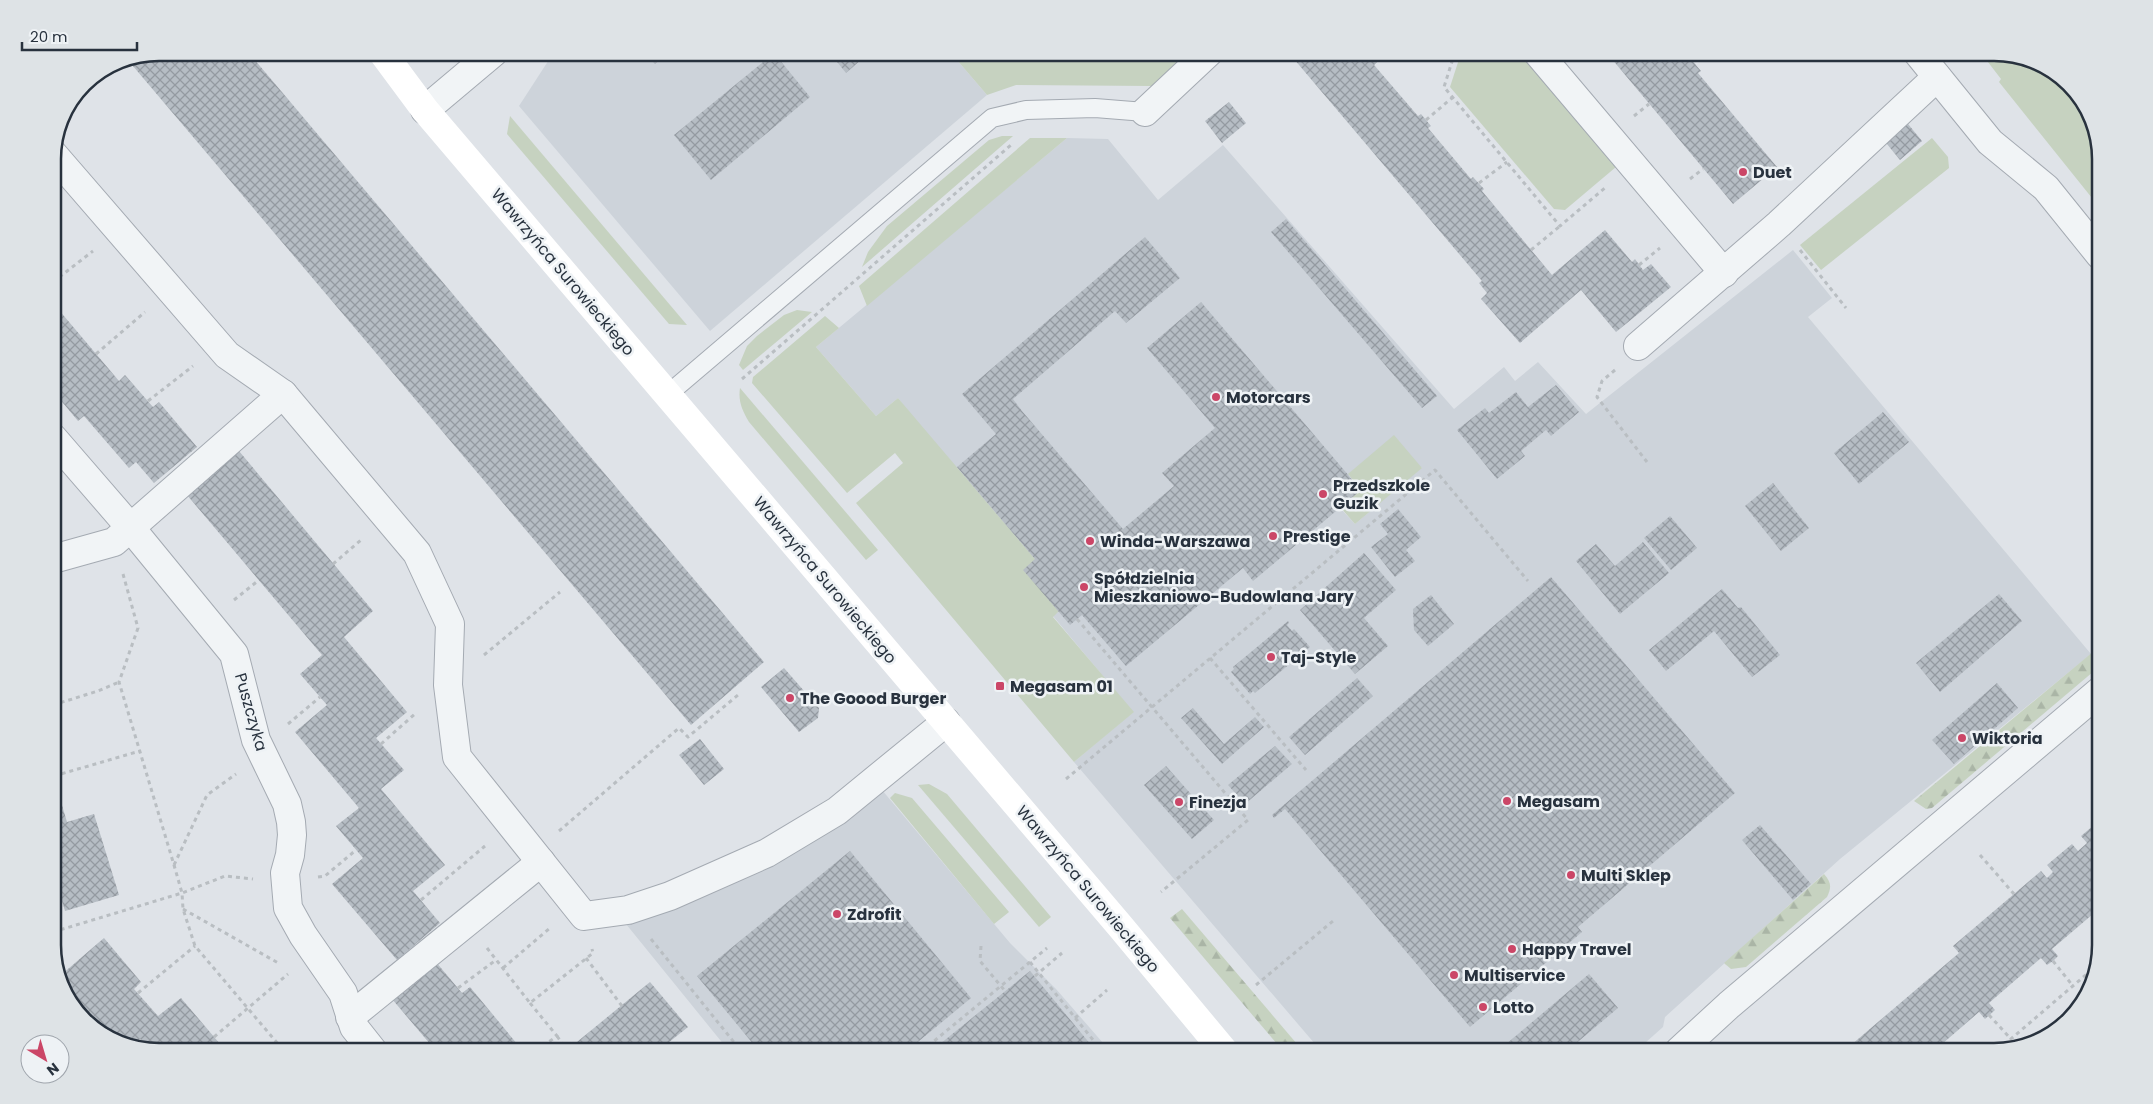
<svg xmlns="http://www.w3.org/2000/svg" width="2153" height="1104" viewBox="0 0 2153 1104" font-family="Poppins,sans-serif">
  <defs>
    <pattern id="forest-firs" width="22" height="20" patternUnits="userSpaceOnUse" patternTransform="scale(1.25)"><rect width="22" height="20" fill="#c6d2c0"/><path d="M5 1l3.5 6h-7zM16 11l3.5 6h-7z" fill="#aab5a6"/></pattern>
    <pattern id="building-cross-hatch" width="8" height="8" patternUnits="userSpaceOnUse" patternTransform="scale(1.25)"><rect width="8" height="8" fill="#b6bdc4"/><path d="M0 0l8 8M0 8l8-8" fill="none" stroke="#949aa1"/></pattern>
  </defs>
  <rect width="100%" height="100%" fill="#dfe3e8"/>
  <g fill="#cdd3da" fill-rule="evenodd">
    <path d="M554,52L951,53L987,95L710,331L519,106Z"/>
    <path d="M1067,138L1108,139L1158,200L1223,145L1454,409L1504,367L1515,381L1538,362L1586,414L1793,250L1832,298L1808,317L2091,654L1840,859L1665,1017L1663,1027L1636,1051H1321L1074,762L1133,712L1053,616L1058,611L898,398L876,416L816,347ZM1422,467L1355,524L1340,508L1361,490L1348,475Z"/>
    <path d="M877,784L1010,943L1056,989L1110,1051H729L626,924Z"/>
  </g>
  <g fill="#c6d2c0">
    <path d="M951,53H1189L1152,86L1016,85L987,95Z"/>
    <path d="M1461,53H1521L1616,167L1565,210L1554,209L1450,87Z"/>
    <path d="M1981,53H1994L2041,63L2082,100L2100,153V208L1999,82L2001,79Z"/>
    <path d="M510,116L687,325L669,324L507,134Z"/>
    <path d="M1002,136H1013L862,267L868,252L887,226L989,140Z"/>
    <path d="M1030,138H1067L867,306L859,286Z"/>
    <path d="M1932,138L1948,157L1949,168L1821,270L1800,245Z"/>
    <path d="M797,310L812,312L743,370L739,365L747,346L757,336L784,315Z"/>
    <path d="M825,316L839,328L816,347L876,416L898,398L1035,559L1059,611L1053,617L1134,712L1074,762L856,503L903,463L895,453L847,493L752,383L753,377Z"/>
    <path d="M740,388L878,550L866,560L749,422C742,410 738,401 740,388Z"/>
    <path d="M1394,435L1422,468L1355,524L1340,507L1361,490L1348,474Z"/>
    <path d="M929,784L947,794L1051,917L1039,927L918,785Z"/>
    <path d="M895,793L912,798L1009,912L994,924L890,798Z"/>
  </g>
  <g fill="url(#forest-firs)">
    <path d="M2100,646V666L1932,808L1926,809L1914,801Z"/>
    <path d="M1824,874C1831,882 1832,887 1827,897L1746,967L1731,969L1724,963Z"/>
    <path d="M1182,909L1303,1051H1283L1170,918Z"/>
  </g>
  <g fill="url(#building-cross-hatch)">
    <path d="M159,52H248L764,662L691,725L127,59Z"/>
    <path d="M645,52H668L655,64Z"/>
    <path d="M829,52H870L846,73Z"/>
    <path d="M1288,52H1388L1374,65L1418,116L1421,114L1431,126L1428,128L1471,179L1473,177L1484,189L1482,191L1552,275L1605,230L1632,262L1635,259L1643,270L1651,264L1671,287L1616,332L1581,290L1520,343L1481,299L1487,293L1479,283L1482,281Z"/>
    <path d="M1606,52H1681L1688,60L1690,58L1701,71L1698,73L1777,167L1733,204Z"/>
    <path d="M774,53L810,97L711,180L674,135Z"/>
    <path d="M71,101L76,108L61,121L63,112Z"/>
    <path d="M1229,102L1246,123L1222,143L1205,121Z"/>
    <path d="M1904,119L1922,141L1900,160L1882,138Z"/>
    <path d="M1286,219L1437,396L1422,408L1271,232Z"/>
    <path d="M1145,237L1180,278L1126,323L1115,311L1013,399L1022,411L1123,529L1174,486L1162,473L1215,428L1147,348L1201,302L1361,490L1253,581L1243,568L1126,666L1082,615L1070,625L1023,570L1035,559L957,467L996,434L962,394Z"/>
    <path d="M53,303L119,381L125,375L153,407L159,402L197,447L154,483L136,462L129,468L84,416L78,421L53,391Z"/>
    <path d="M1556,385L1579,412L1551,436L1546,430L1521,451L1525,456L1497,479L1457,430L1485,408L1489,413L1516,392L1528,407Z"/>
    <path d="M1883,412L1909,442L1859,484L1834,453Z"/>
    <path d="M239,451L373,611L344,637L407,712L376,738L404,770L381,789L445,865L413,891L440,923L397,960L332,884L363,858L336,826L359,808L295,732L327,705L300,674L322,655L187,495Z"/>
    <path d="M1773,483L1809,528L1781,551L1745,506Z"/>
    <path d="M1398,509L1421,537L1406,550L1415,561L1395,577L1371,547L1388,534L1380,524Z"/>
    <path d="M1670,516L1697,548L1671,570L1644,538Z"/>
    <path d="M1643,542L1669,573L1620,614L1576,561L1596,544L1615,566Z"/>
    <path d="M1364,553L1396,590L1364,618L1388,646L1355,674L1300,610Z"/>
    <path d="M1551,577L1735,793L1578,927L1582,932L1470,1027L1285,809L1274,818L1272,815Z"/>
    <path d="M1722,589L1738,608L1741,607L1780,655L1752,677L1714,631L1666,671L1649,650Z"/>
    <path d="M1999,594L2022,621L1940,692L1916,663Z"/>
    <path d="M1431,595L1454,624L1428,646L1414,630L1413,609Z"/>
    <path d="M1288,621L1289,623L1287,625L1292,631L1294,629L1310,647L1255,693L1253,691L1250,694L1231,672L1234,669L1233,667Z"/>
    <path d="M784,668L819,708L818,718L799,732L761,687Z"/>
    <path d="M1357,678L1373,696L1305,755L1289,737Z"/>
    <path d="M1997,683L2018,708L1954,764L1932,740Z"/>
    <path d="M1193,708L1224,744L1255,717L1264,727L1222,764L1181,718Z"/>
    <path d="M700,739L724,769L704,785L679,755Z"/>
    <path d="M1275,746L1292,764L1245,804L1228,785Z"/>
    <path d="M1166,766L1214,820L1192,839L1144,785Z"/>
    <path d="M53,775L67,822L94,814L119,895L65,911L53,871Z"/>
    <path d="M2100,820V908L2052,949L2058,956L2053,961L2047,965L2041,958L1989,1003L1995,1010L1985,1019L1979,1012L1934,1051H1844L1959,953L1953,946L2014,894L2041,871L2047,878L2053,872L2047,865L2072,844L2078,851L2087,843L2081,836Z"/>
    <path d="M1760,825L1811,884L1793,900L1742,840Z"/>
    <path d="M850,851L971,998L907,1051H759L697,976Z"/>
    <path d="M104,938L141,982L134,989L158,1016L181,998L226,1051L159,1052L149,1049L140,1039L132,1045L112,1041L79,1011L71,1002L77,996L61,975Z"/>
    <path d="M436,962L462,993L470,987L523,1051H448L446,1049L441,1051H436L392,999Z"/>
    <path d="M1030,971L1096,1051H946L940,1044Z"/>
    <path d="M1589,974L1618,1008L1567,1051H1498Z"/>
    <path d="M650,982L688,1027L658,1051H566Z"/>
  </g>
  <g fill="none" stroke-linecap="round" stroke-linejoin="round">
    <g stroke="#a4aab2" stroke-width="20">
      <path id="lane" d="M667,395L992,118L1026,110L1095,108L1145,112"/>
    </g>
    <g stroke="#a4aab2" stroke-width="30">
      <g id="street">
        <path d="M1537,52L1724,273"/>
        <path d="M1917,52L1990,142L2046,188L2100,255"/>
        <path d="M425,110L494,52"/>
        <path d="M1145,112L1209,52"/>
        <path d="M53,154L227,355L283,394L417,553L450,624L448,685L457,757L584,916L628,910L670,896L767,853L837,811L946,722"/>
        <path d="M1638,346L1779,224L1937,77"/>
        <path d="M53,438L130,527L234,654L256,740L287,804L291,822L292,835L290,855L285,873L288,908L303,935L343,993L354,1027L373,1051"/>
        <path d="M53,559L114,542L283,394"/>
        <path d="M350,1017L541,862"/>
        <path d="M1679,1051L1729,1005L2100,691"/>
      </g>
    </g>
    <g stroke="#b9bec2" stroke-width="3" stroke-dasharray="4 4" stroke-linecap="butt">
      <path d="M1455,52L1444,87L1560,226L1606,187"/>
      <path d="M1634,116L1649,104"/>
      <path d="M1426,120L1453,97"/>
      <path d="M1690,179L1703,169"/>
      <path d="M1479,183L1507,162"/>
      <path d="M1531,250L1560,226"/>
      <path d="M1800,250L1846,308"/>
      <path d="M1639,265L1660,248"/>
      <path d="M53,282L93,251"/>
      <path d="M96,354L145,312"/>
      <path d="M1615,370L1602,381L1597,397L1647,462"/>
      <path d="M742,379L1011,145"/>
      <path d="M53,395L55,393"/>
      <path d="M148,401L193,366"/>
      <path d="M333,564L361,540"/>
      <path d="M123,574L138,628L119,682L174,865L182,893L183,909L195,946L284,1051"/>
      <path d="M234,600L259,580"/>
      <path d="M1077,619L1248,820L1161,892"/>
      <path d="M484,655L560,592"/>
      <path d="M1210,658L1306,770"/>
      <path d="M53,705L98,691L119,682"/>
      <path d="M288,724L320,697"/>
      <path d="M381,744L416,713"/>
      <path d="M54,776L140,751"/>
      <path d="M1066,779L1435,470L1528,581"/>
      <path d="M559,831L679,728L688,737L738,695"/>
      <path d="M1980,855L2014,894"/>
      <path d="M174,865L207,795L236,774"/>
      <path d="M318,877L325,876L356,850"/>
      <path d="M421,900L485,846"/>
      <path d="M183,909L280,964"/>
      <path d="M53,932L182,893L225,876L253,879"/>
      <path d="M651,939L741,1051"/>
      <path d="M981,946L980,961L1005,991"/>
      <path d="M487,948L530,1003L593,953L592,949"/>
      <path d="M586,958L622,1006"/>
      <path d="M2053,961L2073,986"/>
      <path d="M1030,962L1102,1051"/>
      <path d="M503,968L550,928"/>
      <path d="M1035,976L1062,953"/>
      <path d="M1256,985L1333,921"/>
      <path d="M458,988L496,960"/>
      <path d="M138,993L195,946"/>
      <path d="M530,1003L557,1036L536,1051"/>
      <path d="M1989,1015L2011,1039"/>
      <path d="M1075,1018L1107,990"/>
      <path d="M557,1036L567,1050"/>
      <path d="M214,1037L288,974"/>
      <path d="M1998,1050L2095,967"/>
      <path d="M922,1051L1047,948"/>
      <path d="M943,1051L945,1050"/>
    </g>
    <use href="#lane" stroke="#f1f4f6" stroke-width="18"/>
    <use href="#street" stroke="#f1f4f6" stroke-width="28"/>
    <path stroke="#fff" stroke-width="28" d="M382,52L425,110L1120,926L1224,1051"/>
  </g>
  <g fill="#cb4667" stroke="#eef2f5" stroke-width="2">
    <circle cx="1743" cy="172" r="5"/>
    <circle cx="1216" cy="397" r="5"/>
    <circle cx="1323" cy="494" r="5"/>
    <circle cx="1273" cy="536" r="5"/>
    <circle cx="1090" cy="541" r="5"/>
    <circle cx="1084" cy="587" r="5"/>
    <circle cx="1271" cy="657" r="5"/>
    <rect x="995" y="681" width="10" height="10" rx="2.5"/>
    <circle cx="790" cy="698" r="5"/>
    <circle cx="1962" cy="738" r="5"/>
    <circle cx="1507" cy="801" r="5"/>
    <circle cx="1179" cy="802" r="5"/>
    <circle cx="1571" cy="875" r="5"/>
    <circle cx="837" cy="914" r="5"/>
    <circle cx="1512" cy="949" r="5"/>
    <circle cx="1454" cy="975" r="5"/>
    <circle cx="1483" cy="1007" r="5"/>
  </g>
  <g text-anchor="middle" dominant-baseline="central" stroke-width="5" stroke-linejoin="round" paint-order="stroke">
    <g font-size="16" font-weight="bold" fill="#28323e" stroke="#eef2f5" text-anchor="start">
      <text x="1753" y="172">Duet</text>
      <text x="1226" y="397">Motorcars</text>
      <text x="1333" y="485">Przedszkole<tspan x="1333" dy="18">Guzik</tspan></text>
      <text x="1283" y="536">Prestige</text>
      <text x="1100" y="541">Winda-Warszawa</text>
      <text x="1094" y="578">Spółdzielnia<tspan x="1094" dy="18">Mieszkaniowo-Budowlana Jary</tspan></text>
      <text x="1281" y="657">Taj-Style</text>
      <text x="1010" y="686">Megasam 01</text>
      <text x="800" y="698">The Goood Burger</text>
      <text x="1972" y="738">Wiktoria</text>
      <text x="1517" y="801">Megasam</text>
      <text x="1189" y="802">Finezja</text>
      <text x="1581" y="875">Multi Sklep</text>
      <text x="847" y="914">Zdrofit</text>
      <text x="1522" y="949">Happy Travel</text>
      <text x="1464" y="975">Multiservice</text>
      <text x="1493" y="1007">Lotto</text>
    </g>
    <g font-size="16" fill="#28323e" stroke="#eef2f5">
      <text transform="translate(563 272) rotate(50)">Wawrzyńca Surowieckiego</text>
      <text transform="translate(825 580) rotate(50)">Wawrzyńca Surowieckiego</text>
      <text transform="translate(251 712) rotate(74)">Puszczyka</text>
      <text transform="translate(1088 889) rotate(50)">Wawrzyńca Surowieckiego</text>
    </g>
  </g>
  <path d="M0 0H2153V1104H0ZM159 61H1994A98 98 0 0 1 2092 159V945A98 98 0 0 1 1994 1043H159A98 98 0 0 1 61 945V159A98 98 0 0 1 159 61Z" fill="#dee3e6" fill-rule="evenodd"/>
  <path fill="none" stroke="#28323e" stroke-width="2.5" d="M159 61H1994A98 98 0 0 1 2092 159V945A98 98 0 0 1 1994 1043H159A98 98 0 0 1 61 945V159A98 98 0 0 1 159 61Z"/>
  <g transform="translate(45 1059) rotate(142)"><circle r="24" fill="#eef2f5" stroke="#9fa5ac"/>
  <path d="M0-4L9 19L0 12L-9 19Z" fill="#cb4667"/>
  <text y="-8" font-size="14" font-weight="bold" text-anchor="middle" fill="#28323e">N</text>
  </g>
  <path d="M22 42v8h115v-8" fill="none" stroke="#28323e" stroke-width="2.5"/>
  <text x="30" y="42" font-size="15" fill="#28323e" stroke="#eef2f5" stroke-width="4" paint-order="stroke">20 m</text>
</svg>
